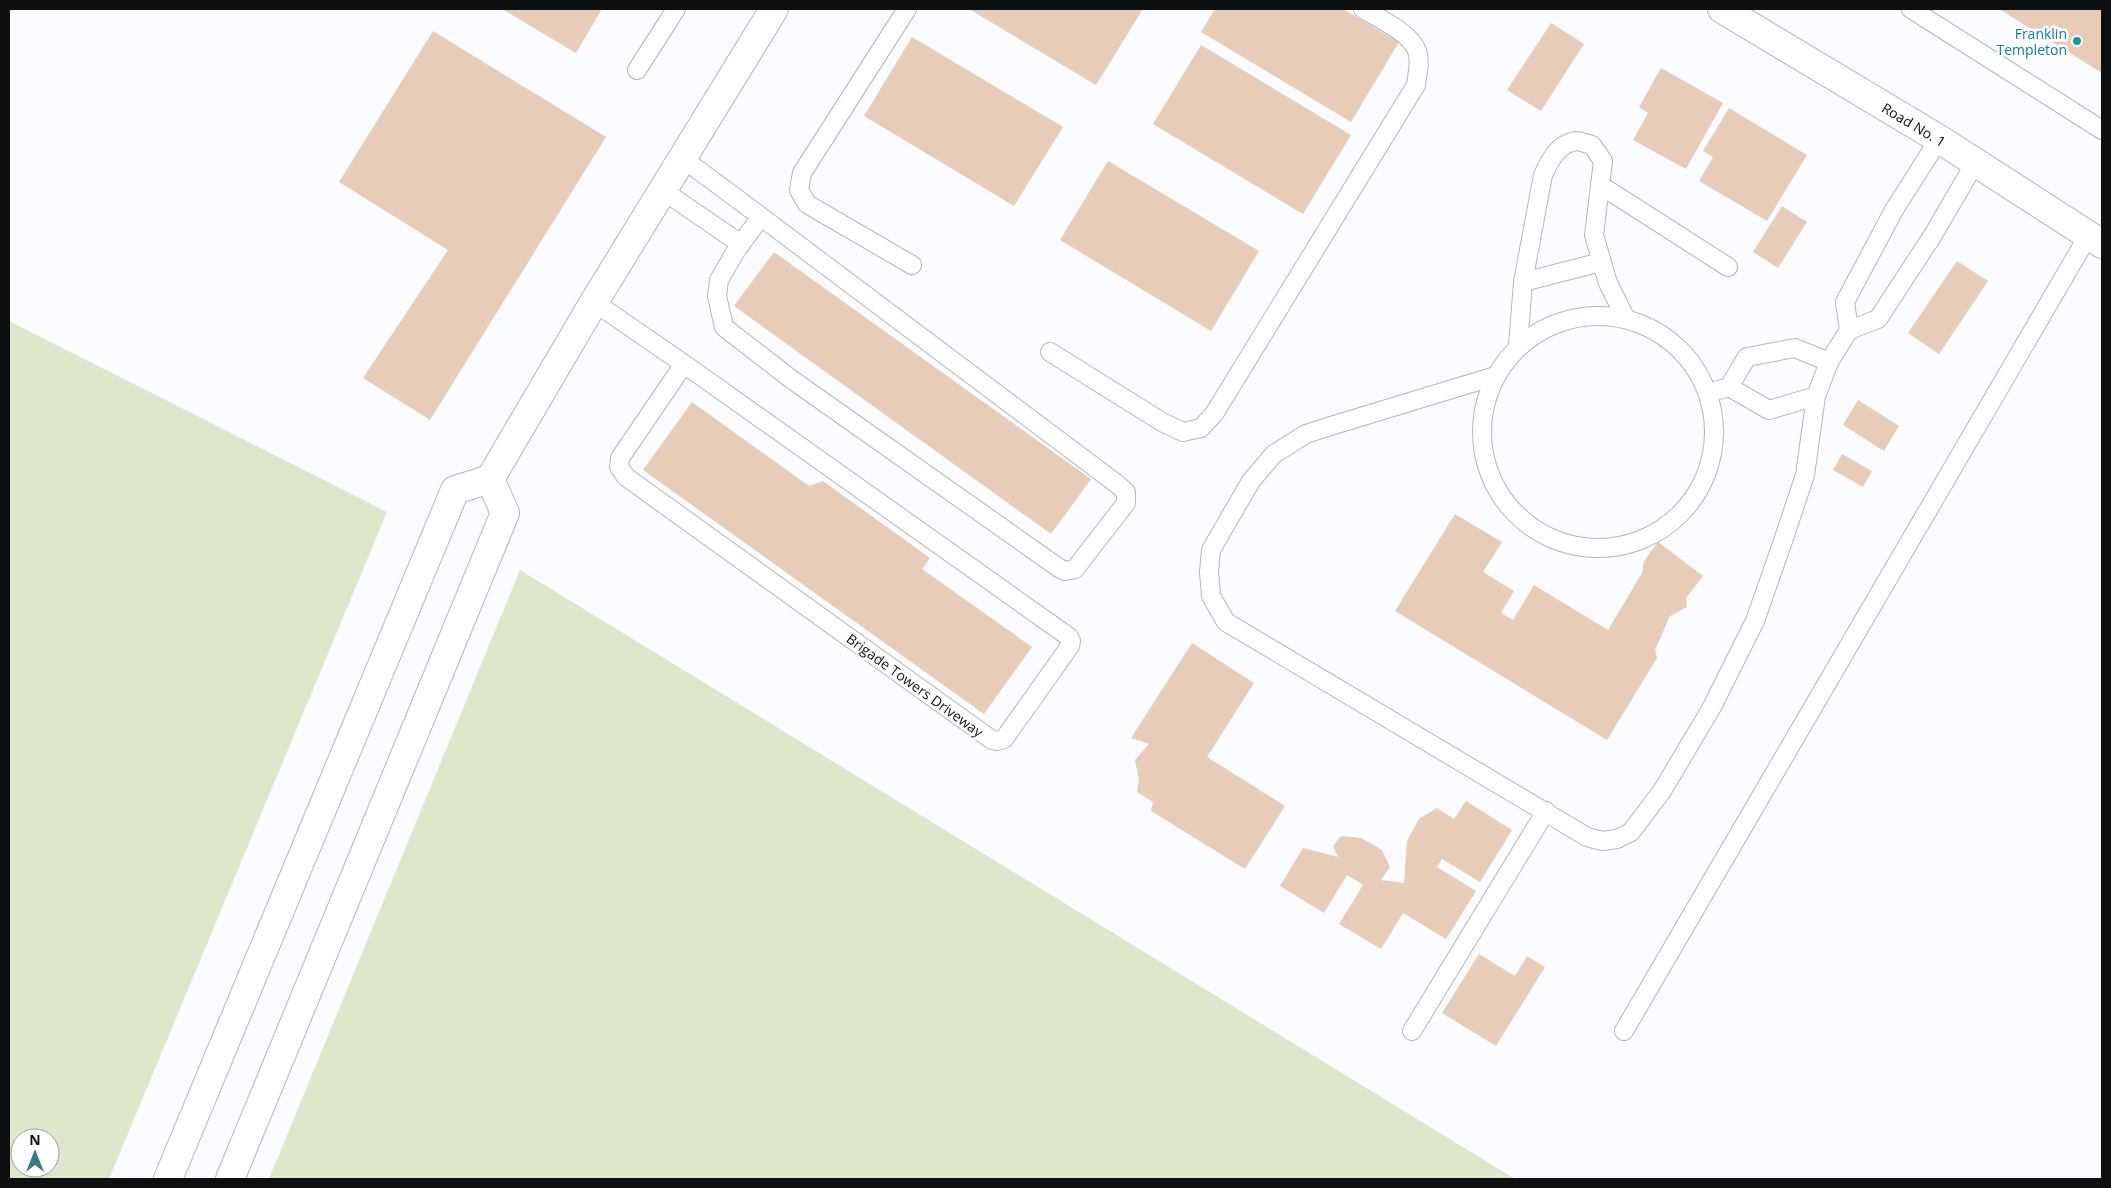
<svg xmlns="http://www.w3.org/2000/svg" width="2111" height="1188" viewBox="0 0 2111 1188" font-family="'Open Sans',sans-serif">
  <rect width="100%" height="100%" fill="#fafcff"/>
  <g fill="#dde7c9" fill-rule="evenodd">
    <path d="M9,321L387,512L109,1179H9ZM20,1138H50V1168H20Z"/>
    <path d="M520,570L1515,1179H269Z"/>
  </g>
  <g fill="#e7ccb8">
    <path d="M502,9H602L576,53Z"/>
    <path d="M969,9H1143L1096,85Z"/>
    <path d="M1215,9H1343L1399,42L1351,122L1201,32Z"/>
    <path d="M1999,9H2102V73Z"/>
    <path d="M1551,23L1584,44L1541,111L1507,90Z"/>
    <path d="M433,31L606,137L430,420L363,378L448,250L339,182Z"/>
    <path d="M912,37L1063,127L1014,206L864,116Z"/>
    <path d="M1201,45L1351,135L1303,214L1153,124Z"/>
    <path d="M1661,68L1723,103L1686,169L1633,140L1648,113L1639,107Z"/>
    <path d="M1729,108L1807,155L1767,221L1699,181L1713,157L1703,151Z"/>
    <path d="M1108,161L1259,251L1211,331L1060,240Z"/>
    <path d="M1782,206L1807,222L1778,268L1753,252Z"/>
    <path d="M774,252L1091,479L1051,534L734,306Z"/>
    <path d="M1957,261L1988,281L1939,354L1908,333Z"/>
    <path d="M1858,400L1899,426L1884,451L1843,425Z"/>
    <path d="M692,402L809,486L823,481L930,558L922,569L1032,647L984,714L643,470Z"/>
    <path d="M1842,454L1872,471L1863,487L1833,470Z"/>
    <path d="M1455,514L1502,542L1483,572L1514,591L1501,613L1513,620L1534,585L1608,630L1642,573L1644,561L1658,542L1703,576L1686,598L1687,607L1670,616L1655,650L1657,658L1607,740L1395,611Z"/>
    <path d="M1192,643L1254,683L1207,757L1285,806L1245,869L1151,811L1153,802L1137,792L1139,780L1135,760L1149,744L1131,738Z"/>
    <path d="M1466,801L1512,830L1480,882L1442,859L1437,867L1476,891L1446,939L1403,913L1381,949L1339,924L1363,885L1347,875L1324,913L1280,886L1303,848L1338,857L1333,846L1341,836L1361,838L1382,850L1390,867L1381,880L1404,883L1407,841L1419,819L1437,808L1454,819Z"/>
    <path d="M1479,954L1515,976L1527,956L1545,967L1496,1046L1442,1013Z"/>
  </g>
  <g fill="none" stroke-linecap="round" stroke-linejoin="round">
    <g stroke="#b2b6be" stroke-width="20">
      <g id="service">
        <path d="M907,9L802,173L799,190L807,204L912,265"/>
        <path d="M1911,9L2102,130"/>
        <path d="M637,70L676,9"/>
        <path d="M682,158L732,195L1117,484L1126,492V503L1075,569L1065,571L1059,568L791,379L724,327L717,296L719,280L737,249L761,217"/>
        <path d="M1600,185L1728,267"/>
        <path d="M662,190L741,244"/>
        <path d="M1523,282L1601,262"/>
        <path d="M594,302L684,364L1069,637L1071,641L1070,646L1004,739L997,741L992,740L626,477L619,467L620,458L684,364"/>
        <circle cx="1598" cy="432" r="116"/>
        <path d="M1849,330L1845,302L1894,210L1939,139"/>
        <path d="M1518,346L1523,282L1543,175C1549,162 1558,143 1576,141C1580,141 1587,144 1592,145L1603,161L1594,235L1608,283L1626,319"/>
        <path d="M1050,352L1162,422L1183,432L1201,428L1214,414L1416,85C1417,75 1421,61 1417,51C1411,33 1378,18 1363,9"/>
        <path d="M1829,362L1849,330L1878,319L1933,235L1975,163"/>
        <path d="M1495,376L1334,425L1306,434L1274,454L1251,481L1211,550L1209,572L1211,596L1226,622L1587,837L1602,841L1617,839L1631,832L1662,791L1712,707L1755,621L1783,541L1805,475L1816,396"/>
        <path d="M1708,393L1729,387L1747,357L1795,348L1829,362L1816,396L1769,410L1729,387"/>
        <path d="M1412,1031L1546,811"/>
        <path d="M1624,1031L2088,236"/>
      </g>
    </g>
    <g stroke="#b2b6be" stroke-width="30">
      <g id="tertiary">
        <path id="s1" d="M1722,9L1939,139L2102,244"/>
        <path d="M168,1179L455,490L490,479L594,302L774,9"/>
        <path d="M230,1179L505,513L490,479"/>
      </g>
    </g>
    <use href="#service" stroke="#fff" stroke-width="18"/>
    <use href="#tertiary" stroke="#fff" stroke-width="28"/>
  </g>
  <circle fill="#0f9aa8" stroke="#fff" stroke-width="2" cx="2077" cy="41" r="5"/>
  <g text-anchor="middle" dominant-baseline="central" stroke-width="5" stroke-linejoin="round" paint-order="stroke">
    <g font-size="14" fill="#0d838f" stroke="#fff" text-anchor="end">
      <text x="2067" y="33">Franklin<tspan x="2067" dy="16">Templeton</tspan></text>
    </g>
    <g font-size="14" fill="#0d0f11" stroke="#fff">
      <text stroke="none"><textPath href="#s1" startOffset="224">Road No. 1</textPath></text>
      <text transform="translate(915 685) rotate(36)">Brigade Towers Driveway</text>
    </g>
  </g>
  <rect width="2111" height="1188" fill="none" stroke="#0d0f11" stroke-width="20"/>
  <g transform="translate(35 1153)"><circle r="24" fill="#ffffff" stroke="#9e9fa0"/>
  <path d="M0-4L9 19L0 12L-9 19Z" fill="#367e86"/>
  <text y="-8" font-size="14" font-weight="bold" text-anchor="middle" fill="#0d0f11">N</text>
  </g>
</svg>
